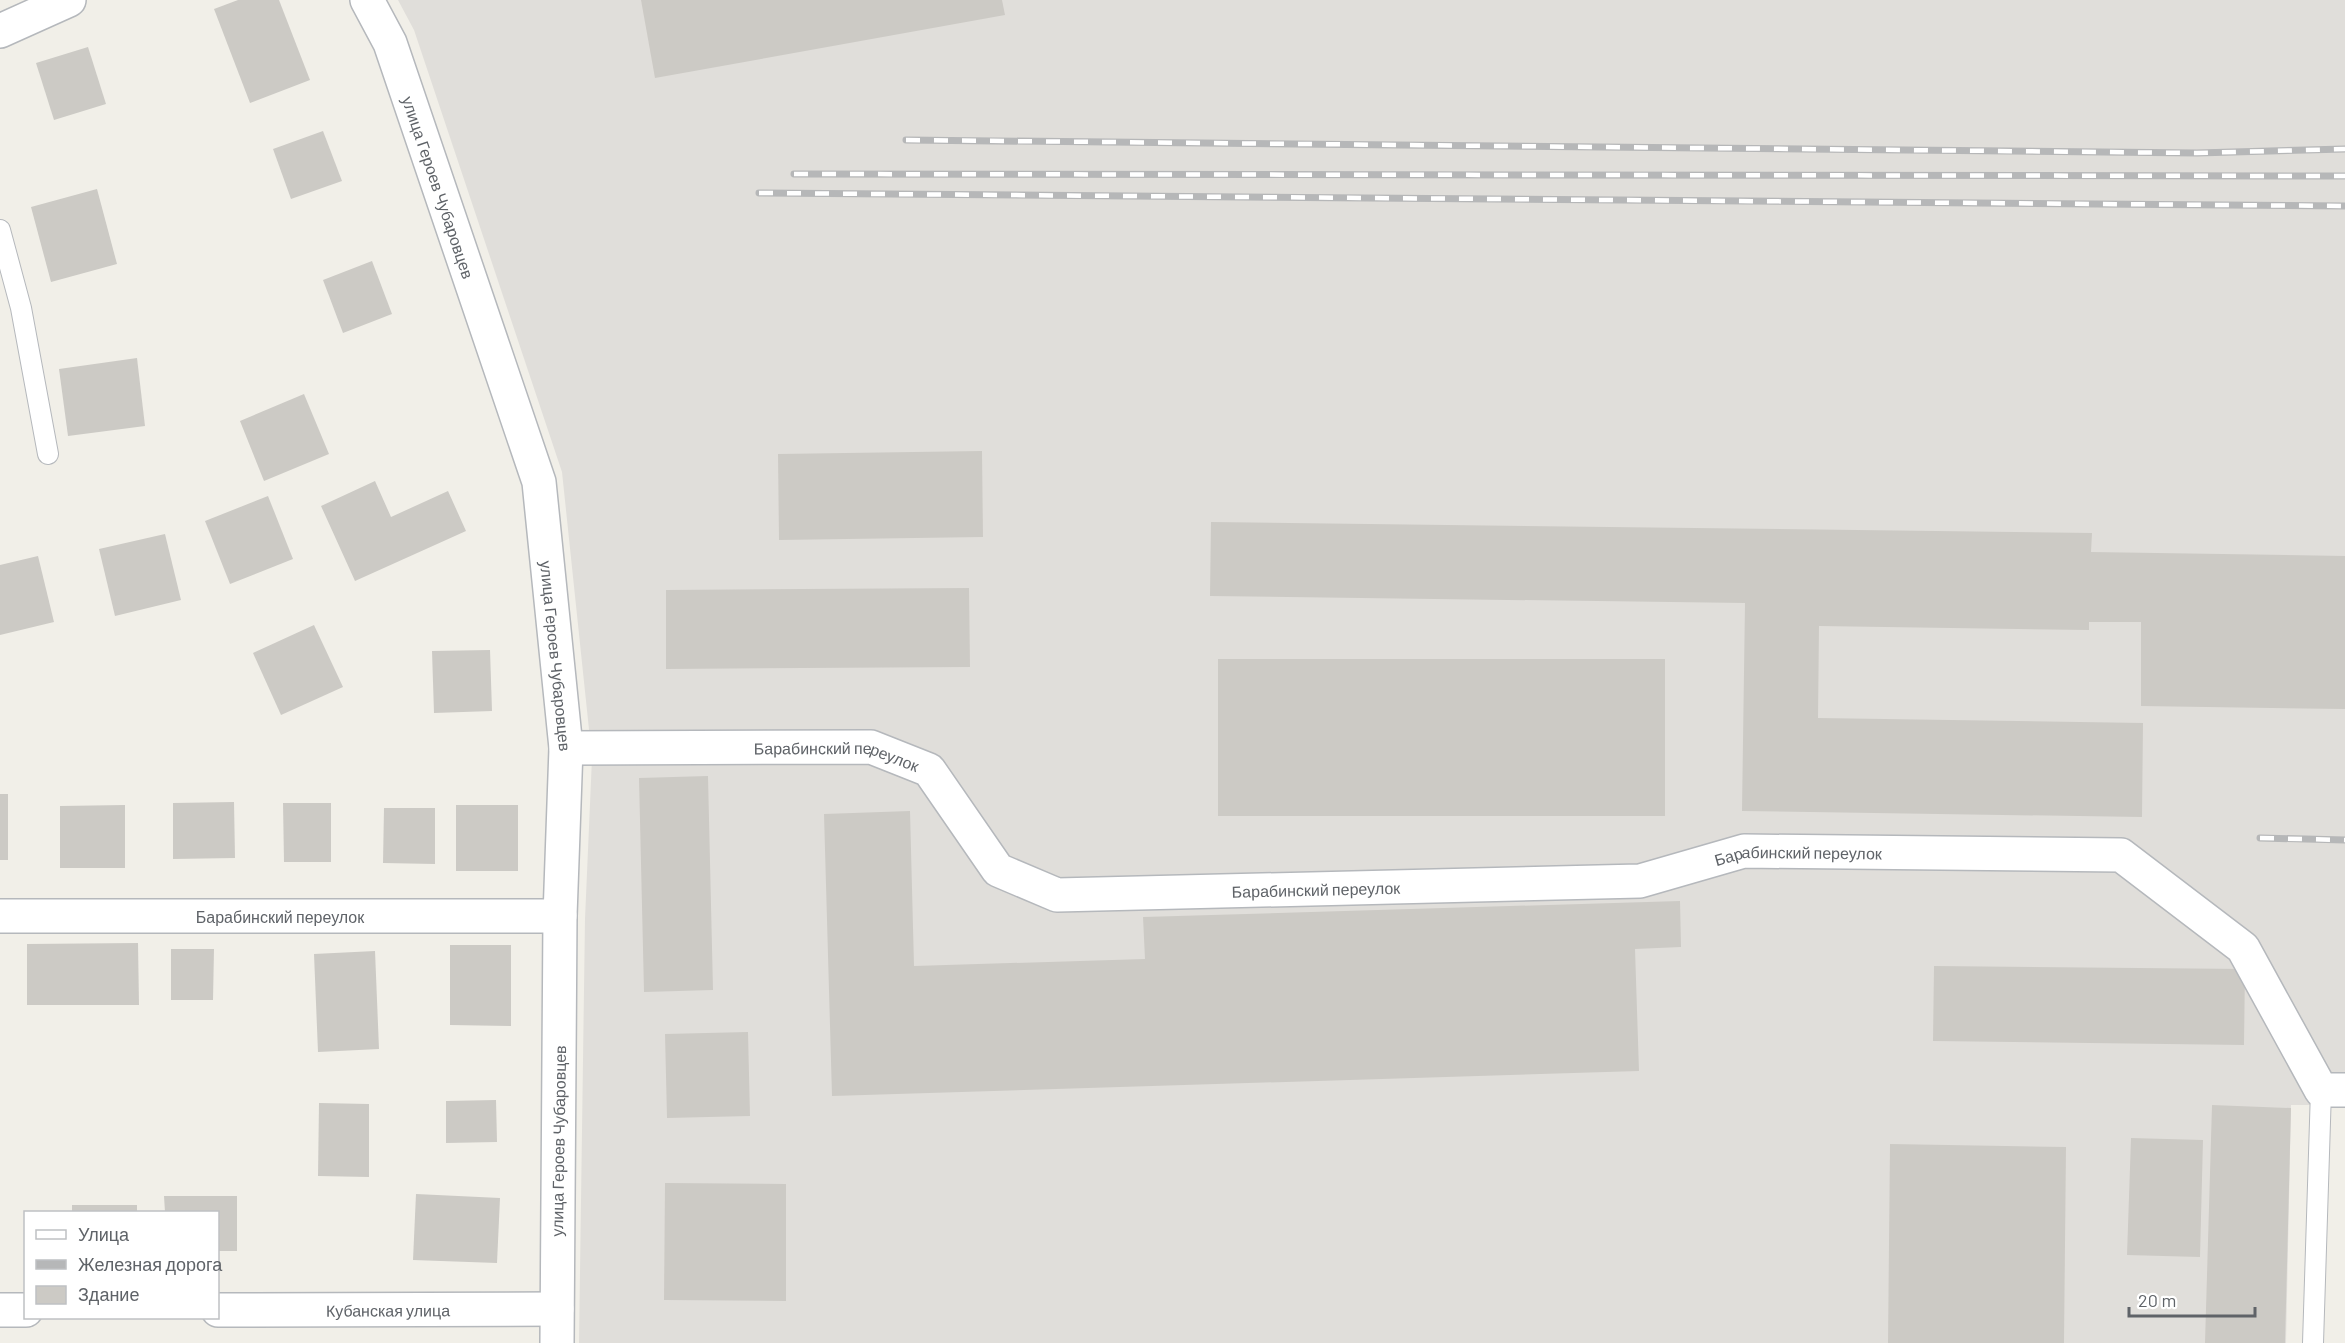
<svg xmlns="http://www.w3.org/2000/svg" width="2345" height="1343" viewBox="0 0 2345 1343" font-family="Barlow,sans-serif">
  <rect width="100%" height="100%" fill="#f1efe8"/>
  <path fill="#e0deda" d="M398,0H2345V1105H2291L2286,1343H579L585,919L592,758L562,472L414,30Z"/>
  <g fill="#cccac5">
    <path d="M238,0H279L310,80L250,103L214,9Z"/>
    <path d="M641,0H1002L1005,15L655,78Z"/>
    <path d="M88,47L106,104L54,120L36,63Z"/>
    <path d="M323,131L342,181L291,199L273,149Z"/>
    <path d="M97,189L117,264L51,282L31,207Z"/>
    <path d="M372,261L392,314L343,333L323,280Z"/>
    <path d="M137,358L145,426L68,436L59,369Z"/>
    <path d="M304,394L329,454L264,481L240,421Z"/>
    <path d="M982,451L983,537L779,540L778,454Z"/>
    <path d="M375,481L391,517L448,491L466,531L355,581L321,506Z"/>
    <path d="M268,496L293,559L230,584L205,521Z"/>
    <path d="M1211,522L2092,533L2091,552L2345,556V709L2141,706V622H2089V630L1819,626L1818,718L2143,723L2142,817L1742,811L1745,603L1210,596Z"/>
    <path d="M165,534L181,600L115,616L99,549Z"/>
    <path d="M38,556L54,622L0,635V565Z"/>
    <path d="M969,588L970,667L666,669V590Z"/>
    <path d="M314,625L343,687L281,715L253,653Z"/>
    <path d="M490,650L492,711L434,713L432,651Z"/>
    <rect x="1218" y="659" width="447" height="157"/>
    <path d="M708,776L713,990L644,992L639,778Z"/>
    <rect x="0" y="794" width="8" height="66"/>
    <path d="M234,802L235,858L173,859V803Z"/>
    <path d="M283,803H331V862H284Z"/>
    <path d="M125,805V868H60V806Z"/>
    <rect x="456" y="805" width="62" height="66"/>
    <path d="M384,808H435V864L383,863Z"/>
    <path d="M910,811L914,966L1145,959L1143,917L1680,901L1681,947L1635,949L1639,1071L832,1096L824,814Z"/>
    <path d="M138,943L139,1005H27V944Z"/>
    <path d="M450,945H511V1026L450,1025Z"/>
    <path d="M171,949H214L213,1000H171Z"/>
    <path d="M375,951L379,1049L318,1052L314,954Z"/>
    <path d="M1934,966L2245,969L2244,1045L1933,1041Z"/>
    <path d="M748,1032L750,1116L667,1118L665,1034Z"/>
    <path d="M496,1100L497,1142L446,1143V1101Z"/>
    <path d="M319,1103L369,1104V1177L318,1176Z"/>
    <path d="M2212,1105L2291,1108L2285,1343H2205Z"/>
    <path d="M2131,1138L2203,1140L2200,1257L2127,1255Z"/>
    <path d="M1890,1144L2066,1147L2064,1343H1888Z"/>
    <path d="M665,1183L786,1184V1301L664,1300Z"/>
    <path d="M416,1194L500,1198L497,1263L413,1260Z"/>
    <path d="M164,1196H237V1251H218V1212H165Z"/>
    <rect x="72" y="1205" width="65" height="7"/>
  </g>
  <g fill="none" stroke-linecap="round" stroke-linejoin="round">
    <g stroke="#b5b8bc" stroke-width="22">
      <g id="service">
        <path d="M0,230L21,308L48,454"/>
        <path d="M2313,1343L2321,1090"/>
      </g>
    </g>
    <g stroke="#b5b8bc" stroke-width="36">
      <g id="minor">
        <path d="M0,31L69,0"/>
        <path id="s1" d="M566,748L871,747L929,770L998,870L1057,895L1640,881L1744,851L2121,855L2243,948L2321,1090H2345"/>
        <path id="s2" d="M0,916H560"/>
        <path d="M0,1310H26"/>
        <path id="s3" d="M218,1310L557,1309"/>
      </g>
    </g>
    <g stroke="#b5b8bc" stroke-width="36">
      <g id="tertiary">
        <path id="s4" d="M367,0L390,43L539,482L566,748L560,916L557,1343"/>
      </g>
    </g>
    <use href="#service" stroke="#fff" stroke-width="20"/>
    <use href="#minor" stroke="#fff" stroke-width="33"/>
    <use href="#tertiary" stroke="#fff" stroke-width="33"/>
    <g stroke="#b6b7b8" stroke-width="7">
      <g id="rail">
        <path d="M906,140L2197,153L2345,149"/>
        <path d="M794,174L2345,176"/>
        <path d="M759,193L2345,206"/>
        <path d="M2260,838L2345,840"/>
      </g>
    </g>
    <use href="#rail" stroke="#fff" stroke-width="4.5" stroke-dasharray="14" stroke-linecap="butt"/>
  </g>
  <g text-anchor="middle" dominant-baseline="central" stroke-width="6" stroke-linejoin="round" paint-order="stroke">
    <g font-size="16" fill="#5f6368" stroke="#fff">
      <text stroke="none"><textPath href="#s4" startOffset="201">улица Героев Чубаровцев</textPath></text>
      <text stroke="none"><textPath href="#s4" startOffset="687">улица Героев Чубаровцев</textPath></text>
      <text stroke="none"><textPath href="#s1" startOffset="272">Барабинский переулок</textPath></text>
      <text stroke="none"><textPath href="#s1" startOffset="1298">Барабинский переулок</textPath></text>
      <text stroke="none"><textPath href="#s1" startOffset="812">Барабинский переулок</textPath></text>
      <text stroke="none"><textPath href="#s2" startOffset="280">Барабинский переулок</textPath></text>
      <text transform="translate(558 1141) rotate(-89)">улица Героев Чубаровцев</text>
      <text stroke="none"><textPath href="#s3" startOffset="170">Кубанская улица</textPath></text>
    </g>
  </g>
  <rect x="24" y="1211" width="195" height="108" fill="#ffffff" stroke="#bfc1c3" stroke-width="1.5"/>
  <rect x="36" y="1230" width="30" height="9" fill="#ffffff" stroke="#bfc1c3" stroke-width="1.5"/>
  <text x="78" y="1241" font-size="18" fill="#5f6368">Улица</text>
  <rect x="36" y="1260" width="30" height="9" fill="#b6b7b8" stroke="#bfc1c3" stroke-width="1.5"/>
  <text x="78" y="1271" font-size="18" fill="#5f6368">Железная дорога</text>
  <rect x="36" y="1286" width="30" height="18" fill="#cccac5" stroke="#bfc1c3" stroke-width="1.5"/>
  <text x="78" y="1301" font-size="18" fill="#5f6368">Здание</text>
  <path d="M2129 1307v9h126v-9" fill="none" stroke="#5f6368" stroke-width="3"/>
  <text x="2138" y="1307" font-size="18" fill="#5f6368" stroke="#ffffff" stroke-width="4.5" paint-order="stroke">20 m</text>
</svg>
